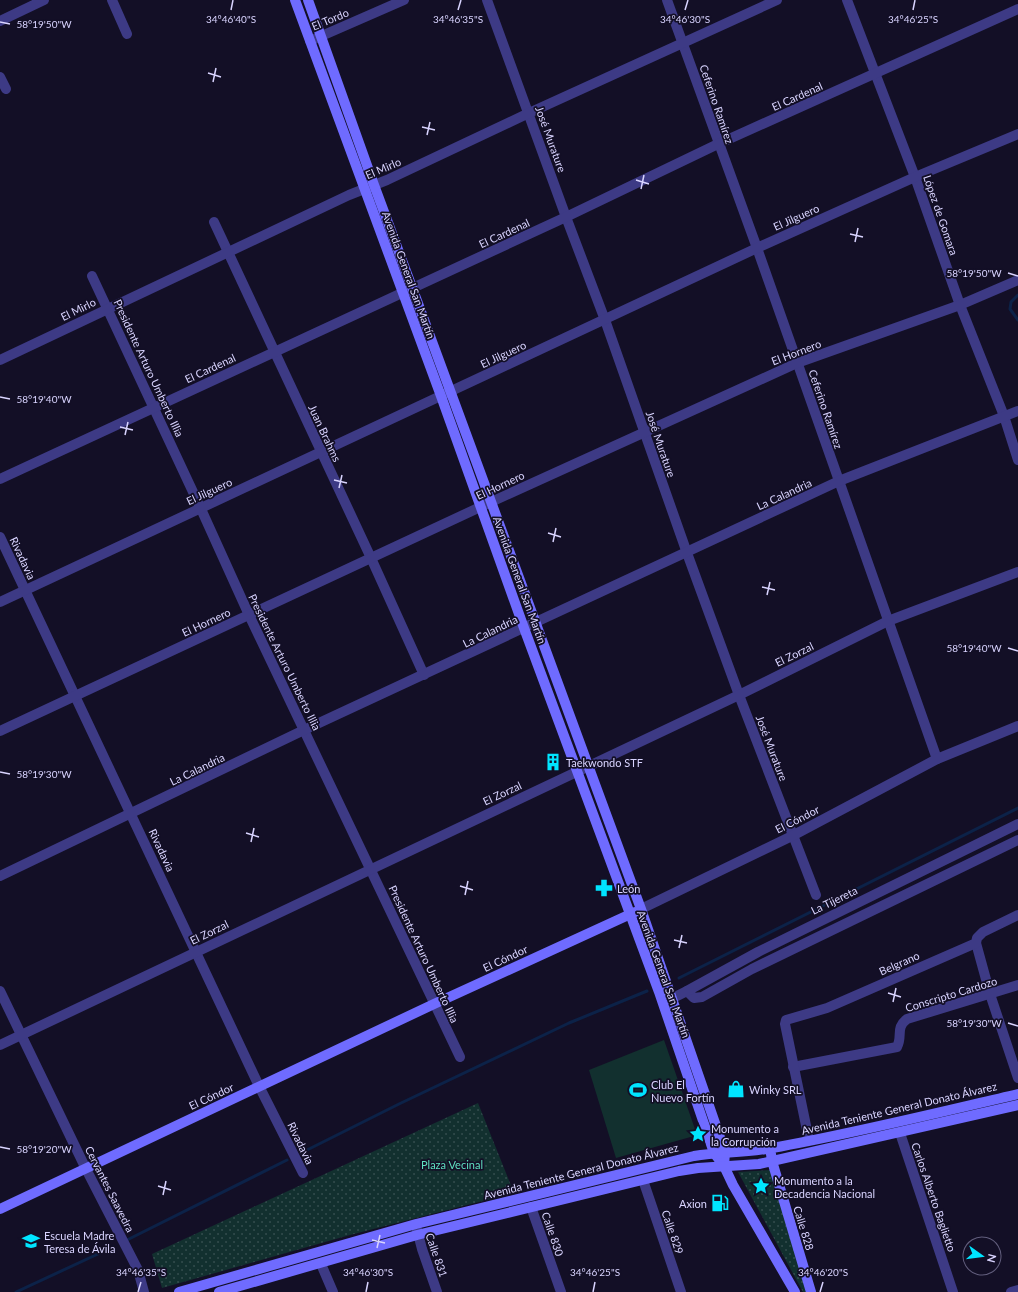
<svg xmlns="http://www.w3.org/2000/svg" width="1018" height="1292" viewBox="0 0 1018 1292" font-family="Lato,sans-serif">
  <defs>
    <pattern id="park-dots" width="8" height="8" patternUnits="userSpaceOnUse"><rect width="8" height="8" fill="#12302f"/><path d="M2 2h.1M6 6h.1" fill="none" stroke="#344d4e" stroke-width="1.8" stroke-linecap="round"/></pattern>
  </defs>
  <rect width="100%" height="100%" fill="#130f26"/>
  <path fill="#12302f" d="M664,1040L696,1132L694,1136L616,1158L589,1070Z"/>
  <g fill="url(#park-dots)">
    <path d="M478,1103L514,1193L350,1235L162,1288L152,1254Z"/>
    <path d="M771,1170L807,1292H803L738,1172Z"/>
  </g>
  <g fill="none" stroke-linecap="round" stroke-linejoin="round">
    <g stroke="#0c2248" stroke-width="3">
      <path d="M1018,295L1011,302L1010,309L1018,320"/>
      <path d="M679,978L1018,808"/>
      <path d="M301,1153L399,1104L569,1023L647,991"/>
      <path d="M127,1240L287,1160"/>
      <path d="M16,1292L113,1247"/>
    </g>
    <g stroke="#3d3a85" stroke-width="10">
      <path d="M112,0L127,34"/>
      <path d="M487,0L566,217L605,320L687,553L739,695L816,895"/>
      <path d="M667,0L757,248L937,759"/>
      <path d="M847,0L915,177L960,305L1004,416L1018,460"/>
      <path d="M0,21L44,0"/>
      <path d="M310,41L404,0"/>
      <path d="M0,77L6,89"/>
      <path d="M214,222L371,558L424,675"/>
      <path d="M92,276L201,509L249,615L460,1057"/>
      <path d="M0,360L349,195L387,180L529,113L777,0"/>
      <path d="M0,479L566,217L718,144L1018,9"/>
      <path d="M0,537L259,1086L303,1173"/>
      <path d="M0,602L757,248L915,177L1018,134"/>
      <path d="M0,731L491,502L797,363L960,305L1018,280"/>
      <path d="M0,876L304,730L839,481L1018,411"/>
      <path d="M641,909L792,836L937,759L1018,726"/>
      <path d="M976,943L990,994L1018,1078"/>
      <path d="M0,991L86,1169L138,1270L144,1292"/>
      <path d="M687,991L694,998L702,997L752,969L1018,840"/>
      <path d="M665,1002L687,991L758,952L1018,824"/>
      <path d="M0,1045L739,695L888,621L1018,572"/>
      <path d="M793,1067L897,1047C903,1036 895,1028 907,1019L1018,985"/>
      <path d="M900,1133L953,1292"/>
      <path d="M809,1140L785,1024L786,1020L827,1008L976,943L977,938L983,932L1018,915"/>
      <path d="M643,1180L681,1292"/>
      <path d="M531,1207L561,1292"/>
      <path d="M416,1226L422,1249L437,1292"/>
      <path d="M321,1264L333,1292"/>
      <path d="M1011,1292L1018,1290"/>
    </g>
    <g stroke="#6f6bff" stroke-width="10">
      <path d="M295,0L441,396L524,628L659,992L714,1153L724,1166L733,1185L795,1292"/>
      <path d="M308,0L374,185L416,298L641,909L725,1152L724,1166"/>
      <path d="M771,1154L772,1161L811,1292"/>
      <path d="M0,1209L434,1004L635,912"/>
      <path d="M179,1292L416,1224L694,1156C720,1152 746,1153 772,1148C855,1133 936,1113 1018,1094"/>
      <path d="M219,1292L417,1235L679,1171L698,1168L759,1164L1018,1105"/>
    </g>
  </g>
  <path fill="none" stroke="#d9d4ff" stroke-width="1.5" d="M231,10L233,0M458,10L461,0M685,10L688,0M913,10L915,0M0,22L10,24M208,73L221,77M213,82L216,68M422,127L435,130M427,135L430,122M636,180L649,184M641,189L644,175M850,234L863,237M855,242L858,228M1008,273L1018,276M0,397L10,399M120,427L133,430M125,435L128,422M334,480L347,483M339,488L342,475M548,533L561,537M553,542L556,528M762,587L775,590M767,595L770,582M1008,648L1018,651M0,772L10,774M246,833L259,837M251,842L254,828M460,886L473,890M465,895L468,881M674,940L687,943M679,948L682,935M888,993L901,997M893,1002L896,988M1008,1023L1018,1026M0,1147L10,1149M158,1186L171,1190M163,1195L166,1181M372,1240L385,1243M377,1248L380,1235M138,1292L141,1282M366,1292L368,1282M593,1292L595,1282M820,1292L823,1282"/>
  <defs>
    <g id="building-bare" transform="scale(1.38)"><path d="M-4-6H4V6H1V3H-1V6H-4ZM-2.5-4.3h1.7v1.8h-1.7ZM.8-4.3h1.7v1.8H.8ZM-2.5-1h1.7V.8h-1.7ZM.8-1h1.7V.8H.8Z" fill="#00e5ff" stroke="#130f26" stroke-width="2.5" paint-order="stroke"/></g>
    <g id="pharmacy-bare" transform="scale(1.38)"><path d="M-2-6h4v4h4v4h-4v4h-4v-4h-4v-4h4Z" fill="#00e5ff" stroke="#130f26" stroke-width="2.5" paint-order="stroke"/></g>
    <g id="shop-bare" transform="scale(1.38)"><path d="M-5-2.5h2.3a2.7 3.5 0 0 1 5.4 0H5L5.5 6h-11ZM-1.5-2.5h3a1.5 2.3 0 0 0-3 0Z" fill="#00e5ff" stroke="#130f26" stroke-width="2.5" paint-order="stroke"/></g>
    <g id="stadium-bare" transform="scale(1.38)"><path d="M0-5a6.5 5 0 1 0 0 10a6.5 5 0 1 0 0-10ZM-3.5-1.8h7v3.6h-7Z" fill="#00e5ff" stroke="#130f26" stroke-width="2.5" paint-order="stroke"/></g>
    <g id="sight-bare" transform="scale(1.38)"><path d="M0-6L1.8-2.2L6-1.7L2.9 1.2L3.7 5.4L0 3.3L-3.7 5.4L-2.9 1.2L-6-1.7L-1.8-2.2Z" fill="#00e5ff" stroke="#130f26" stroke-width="2.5" paint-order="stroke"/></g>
    <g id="fuel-bare" transform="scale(1.38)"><path d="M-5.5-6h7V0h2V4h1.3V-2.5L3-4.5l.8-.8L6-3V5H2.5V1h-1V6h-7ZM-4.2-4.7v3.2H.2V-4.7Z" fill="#00e5ff" stroke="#130f26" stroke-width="2.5" paint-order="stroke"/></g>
    <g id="school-bare" transform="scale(1.38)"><path d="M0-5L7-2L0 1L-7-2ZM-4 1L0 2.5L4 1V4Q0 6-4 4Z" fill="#00e5ff" stroke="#130f26" stroke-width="2.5" paint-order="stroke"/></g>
  </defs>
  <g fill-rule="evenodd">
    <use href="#building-bare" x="553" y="762"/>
    <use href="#pharmacy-bare" x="604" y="888"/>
    <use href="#shop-bare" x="736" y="1089"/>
    <use href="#stadium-bare" x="638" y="1090"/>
    <use href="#sight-bare" x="698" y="1134"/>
    <use href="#sight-bare" x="761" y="1186"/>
    <use href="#fuel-bare" x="720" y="1203"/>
    <use href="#school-bare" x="31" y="1241"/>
  </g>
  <g text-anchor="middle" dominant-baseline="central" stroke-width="3.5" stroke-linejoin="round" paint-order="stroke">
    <g font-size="11" fill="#d9d4ff" stroke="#130f26">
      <text transform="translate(330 19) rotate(-23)">El Tordo</text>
      <text transform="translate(797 96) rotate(-24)">El Cardenal</text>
      <text transform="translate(717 104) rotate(71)">Ceferino Ramírez</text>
      <text transform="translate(551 139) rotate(70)">José Murature</text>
      <text transform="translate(383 168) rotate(-23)">El Mirlo</text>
      <text transform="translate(941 215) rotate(71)">López de Gomara</text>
      <text transform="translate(796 217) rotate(-24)">El Jilguero</text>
      <text transform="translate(504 233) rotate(-25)">El Cardenal</text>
      <text transform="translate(409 275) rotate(70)">Avenida General San Martín</text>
      <text transform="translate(78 309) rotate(-26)">El Mirlo</text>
      <text transform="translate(796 352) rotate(-21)">El Hornero</text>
      <text transform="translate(503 354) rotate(-25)">El Jilguero</text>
      <text transform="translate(149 368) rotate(65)">Presidente Arturo Umberto Illia</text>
      <text transform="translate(210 368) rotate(-25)">El Cardenal</text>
      <text transform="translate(826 409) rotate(71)">Ceferino Ramírez</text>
      <text transform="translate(325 433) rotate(65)">Juan Brahms</text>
      <text transform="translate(661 444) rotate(71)">José Murature</text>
      <text transform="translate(500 485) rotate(-25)">El Hornero</text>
      <text transform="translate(209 491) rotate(-25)">El Jilguero</text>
      <text transform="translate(784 494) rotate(-25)">La Calandria</text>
      <text transform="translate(23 558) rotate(65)">Rivadavia</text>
      <text transform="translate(520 580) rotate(70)">Avenida General San Martín</text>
      <text transform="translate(206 622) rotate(-25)">El Hornero</text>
      <text transform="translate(490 631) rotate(-26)">La Calandria</text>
      <text transform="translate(794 654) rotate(-26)">El Zorzal</text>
      <text transform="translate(285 662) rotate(64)">Presidente Arturo Umberto Illia</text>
      <text transform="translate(772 748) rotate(69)">José Murature</text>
      <text transform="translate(197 769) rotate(-26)">La Calandria</text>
      <text transform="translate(502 793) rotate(-25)">El Zorzal</text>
      <text transform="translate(797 819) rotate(-27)">El Cóndor</text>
      <text transform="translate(162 850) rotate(65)">Rivadavia</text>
      <text transform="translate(834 900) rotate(-26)">La Tijereta</text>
      <text transform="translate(209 932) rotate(-26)">El Zorzal</text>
      <text transform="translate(424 954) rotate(65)">Presidente Arturo Umberto Illia</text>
      <text transform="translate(505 958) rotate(-25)">El Cóndor</text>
      <text transform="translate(899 963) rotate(-24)">Belgrano</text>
      <text transform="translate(664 974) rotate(70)">Avenida General San Martín</text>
      <text transform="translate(951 994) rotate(-17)">Conscripto Cardozo</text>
      <text transform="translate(211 1096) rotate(-25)">El Cóndor</text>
      <text transform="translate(899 1108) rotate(-13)">Avenida Teniente General Donato Álvarez</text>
      <text transform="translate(301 1143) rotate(64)">Rivadavia</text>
      <text transform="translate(581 1171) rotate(-14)">Avenida Teniente General Donato Álvarez</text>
      <text transform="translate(110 1189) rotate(63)">Cervantes Saavedra</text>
      <text transform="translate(934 1197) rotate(71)">Carlos Alberto Baglietto</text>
      <text transform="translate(804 1228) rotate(73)">Calle 828</text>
      <text transform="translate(673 1232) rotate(71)">Calle 829</text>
      <text transform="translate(553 1234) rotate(71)">Calle 830</text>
      <text transform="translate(437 1255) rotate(71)">Calle 831</text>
    </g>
    <g font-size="11" fill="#d9d4ff" stroke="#130f26" text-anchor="start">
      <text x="566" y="762">Taekwondo STF</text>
      <text x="617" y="888">León</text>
      <text x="651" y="1084">Club El<tspan x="651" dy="13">Nuevo Fortín</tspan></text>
      <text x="749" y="1089">Winky SRL</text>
      <text x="711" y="1128">Monumento a<tspan x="711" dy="13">la Corrupción</tspan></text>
      <text x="774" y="1180">Monumento a la<tspan x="774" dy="13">Decadencia Nacional</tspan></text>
      <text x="707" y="1203" text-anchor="end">Axion</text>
      <text x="44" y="1235">Escuela Madre<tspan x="44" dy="13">Teresa de Ávila</tspan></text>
    </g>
    <g font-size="11" fill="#5fe0c0" stroke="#130f26">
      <text x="452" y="1164">Plaza Vecinal</text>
    </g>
  </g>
  <g font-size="10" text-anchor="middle" fill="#d9d4ff" stroke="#130f26" stroke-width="3.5" stroke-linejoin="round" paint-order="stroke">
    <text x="231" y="23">34°46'40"S</text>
    <text x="458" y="23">34°46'35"S</text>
    <text x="685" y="23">34°46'30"S</text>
    <text x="913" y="23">34°46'25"S</text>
    <text x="44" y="28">58°19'50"W</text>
    <text x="974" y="277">58°19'50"W</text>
    <text x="44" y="403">58°19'40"W</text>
    <text x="974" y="652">58°19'40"W</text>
    <text x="44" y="778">58°19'30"W</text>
    <text x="974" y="1027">58°19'30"W</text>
    <text x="44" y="1153">58°19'20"W</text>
    <text x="141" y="1276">34°46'35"S</text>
    <text x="368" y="1276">34°46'30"S</text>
    <text x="595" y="1276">34°46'25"S</text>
    <text x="823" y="1276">34°46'20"S</text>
  </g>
  <g transform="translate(982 1256) rotate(104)"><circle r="19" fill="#130f26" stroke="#625e7d"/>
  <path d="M0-3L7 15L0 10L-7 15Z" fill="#00e5ff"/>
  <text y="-6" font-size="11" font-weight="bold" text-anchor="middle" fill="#d9d4ff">N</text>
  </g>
</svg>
